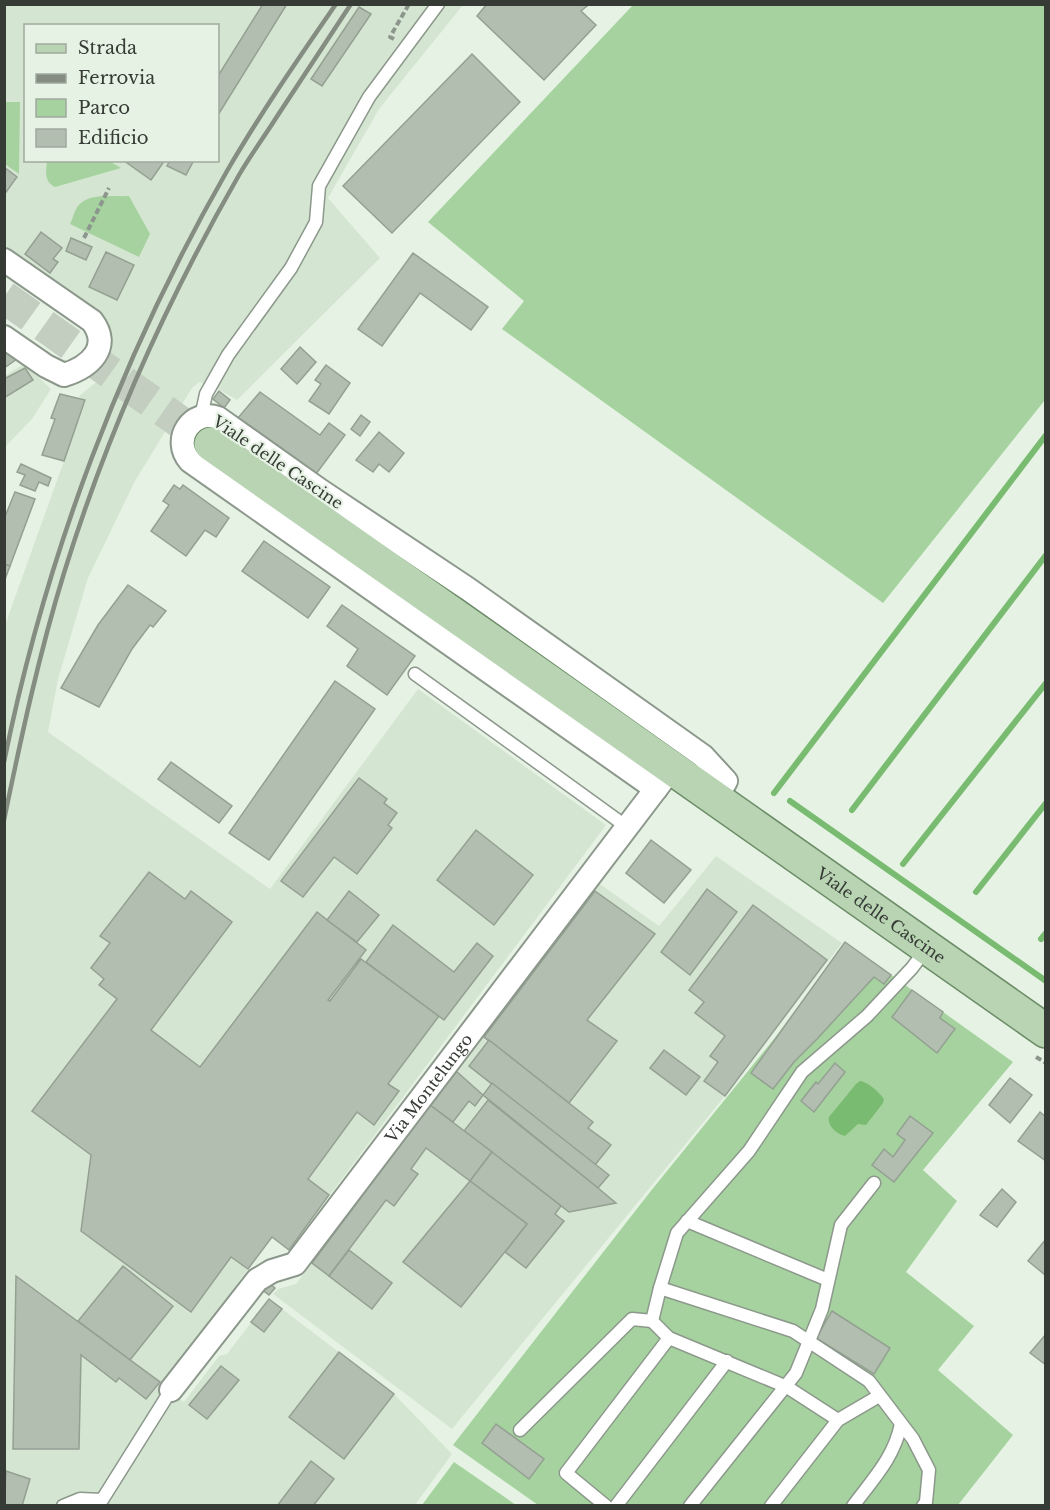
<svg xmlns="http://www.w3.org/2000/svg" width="1050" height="1510" viewBox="0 0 1050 1510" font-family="'Libre Baskerville',serif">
  <rect width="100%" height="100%" fill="#e6f3e4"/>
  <g fill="#d4e6d1" fill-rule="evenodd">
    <path d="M5,5H463L379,109L328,198L380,258L237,400L218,389L199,382L192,388L135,481L88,578L58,679L48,732L270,889L418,689L606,825L289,1250L271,1237L163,1386L184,1402L219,1356L227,1354L269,1299L394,1394L452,1454L415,1505L5,1506V625L86,400L78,397L95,383L112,338L105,319L5,249ZM26,26H218V160H26Z"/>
    <path d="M24,364L51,389L32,419L5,447L4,376Z"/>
    <path d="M716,856L842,943L725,1096L452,1429L273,1294L278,1289L296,1284L597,882L659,926Z"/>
  </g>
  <g fill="#a5d29e">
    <path d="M633,5H1045V400L883,603L502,329L524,301L428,222Z"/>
    <path d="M5,102H20L19,174L5,164Z"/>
    <path d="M47,161H109L121,168L55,187C44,182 46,171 47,161Z"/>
    <path d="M129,196L150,234L139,257L70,224C73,219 74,211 78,206C89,192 113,197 129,196Z"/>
    <path d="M845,942L1013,1062L923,1170L957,1201L906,1272L974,1326L938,1370L1013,1435L958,1505H538L453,1445L650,1192L774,1039Z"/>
    <path d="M454,1462L516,1505H422Z"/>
  </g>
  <path fill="#79bb70" d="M860,1081C868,1082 879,1092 884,1099L883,1103L866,1125L858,1124L845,1136C837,1134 827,1126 829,1117L856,1084Z"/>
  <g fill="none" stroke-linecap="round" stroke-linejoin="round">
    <g stroke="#79bb70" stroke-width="6">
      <path d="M774,793L1046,435"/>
      <path d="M790,801L1046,981"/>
      <path d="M852,810L1046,555"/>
      <path d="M903,864L1046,683"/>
      <path d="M976,892L1046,803"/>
      <path d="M1041,939L1046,933"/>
    </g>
  </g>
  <g fill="#b2beb0" stroke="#94a092" stroke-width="1.5">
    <path d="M263,4H287L218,115V76Z"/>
    <path d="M487,4H586L587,6L581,11L596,25L544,80L477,16Z"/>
    <path d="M359,7L371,14L322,86L311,79Z"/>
    <path d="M472,54L520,102L392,233L343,186Z"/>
    <path d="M123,160H165L151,180Z"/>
    <path d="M170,160H194L186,175L167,166Z"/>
    <path d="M4,167L17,177L4,195Z"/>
    <path d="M41,232L62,248L53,259L58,262L50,273L25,254Z"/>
    <path d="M71,238L92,247L86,260L66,251Z"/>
    <path d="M106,252L134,265L117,300L89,287Z"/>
    <path d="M413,253L488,307L471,330L420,293L382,346L358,329Z"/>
    <path d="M300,347L316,362L297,384L281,369Z"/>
    <path d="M4,350L17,359L4,368Z"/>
    <path d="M326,365L350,383L329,414L309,401L321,384L315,380Z"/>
    <path d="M25,368L33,380L4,398V379Z"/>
    <path d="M219,391L230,400L224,408L213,399Z"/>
    <path d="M260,392L320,435L329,423L345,435L316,474L237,419Z"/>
    <path d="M60,394L85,400L64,461L42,455L55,419L51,418Z"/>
    <path d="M361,415L370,422L360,436L351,429Z"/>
    <path d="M379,432L404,453L389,472L379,464L373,472L356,460Z"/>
    <path d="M21,464L51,478L48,486L39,482L35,491L20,485L25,475L17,472Z"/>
    <path d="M174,485L180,489L183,485L229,518L216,537L205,530L186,556L151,531L169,505L163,501Z"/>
    <path d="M15,492L35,499L10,566L4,564V519Z"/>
    <path d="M264,541L330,587L308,618L242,571Z"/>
    <path d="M4,564L10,566L4,582Z"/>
    <path d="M128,585L166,611L153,627L150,625L132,649L99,707L61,688L98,625Z"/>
    <path d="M342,605L415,656L387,695L347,666L358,649L327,626Z"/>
    <path d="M335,681L375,709L269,860L229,833Z"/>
    <path d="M171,762L232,806L219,823L158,779Z"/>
    <path d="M359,778L387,799L384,803L397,813L388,825L392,828L357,874L334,857L303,897L281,881Z"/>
    <path d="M476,830L533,875L494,925L437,880Z"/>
    <path d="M651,840L691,870L664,903L626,873Z"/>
    <path d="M149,872L185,899L191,891L232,922L151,1030L200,1067L317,912L366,950L328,1000L330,1001L361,959L439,1016L388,1084L399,1091L374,1125L357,1112L308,1179L329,1195L289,1250L272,1237L248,1269L231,1257L191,1312L81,1231L91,1155L32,1111L117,999L99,985L104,979L91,968L110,943L100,936Z"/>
    <path d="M707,889L737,912L690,975L661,952Z"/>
    <path d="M349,891L379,915L357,942L327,920Z"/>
    <path d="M595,891L655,934L587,1020L617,1041L569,1103L484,1037Z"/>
    <path d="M753,905L827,960L725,1096L704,1081L718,1062L710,1056L725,1036L695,1013L704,1002L689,990Z"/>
    <path d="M393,925L454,972L477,943L493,956L444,1020L366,962Z"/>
    <path d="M845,942L891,975L884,984L874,977L817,1039L794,1062L773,1089L751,1073Z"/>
    <path d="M912,990L943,1012L940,1018L955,1029L937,1053L892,1017Z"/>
    <path d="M489,1040L593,1122L588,1128L611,1145L595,1165L469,1066Z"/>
    <path d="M664,1050L700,1077L686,1095L650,1068Z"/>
    <path d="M835,1063L845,1072L814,1112L801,1101L816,1082L818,1084Z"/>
    <path d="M456,1071L483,1095L475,1106L469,1101L453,1122L430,1105Z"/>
    <path d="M1010,1078L1032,1095L1010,1123L989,1105Z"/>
    <path d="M492,1083L609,1175L598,1188L483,1095Z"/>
    <path d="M488,1100L598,1188L616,1203L569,1212L464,1131Z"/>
    <path d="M430,1105L492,1152L470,1181L426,1148L411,1169L418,1174L394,1206L386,1200L329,1276L312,1263Z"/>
    <path d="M1040,1112L1046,1117V1161L1018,1141Z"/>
    <path d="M910,1116L933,1133L894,1182L872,1165L884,1149L893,1157L905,1140L897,1134Z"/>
    <path d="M492,1152L561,1206L555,1214L564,1221L526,1268L505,1252L527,1224L470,1181Z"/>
    <path d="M470,1181L527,1224L461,1307L403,1262Z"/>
    <path d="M1002,1189L1016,1202L997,1227L980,1215Z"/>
    <path d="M1046,1239V1273L1044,1274L1028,1261Z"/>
    <path d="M349,1250L392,1283L372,1309L329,1276Z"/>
    <path d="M123,1266L173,1306L130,1360L78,1321Z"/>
    <path d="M16,1276L160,1382L146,1399L119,1378L116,1382L81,1355L79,1449H13Z"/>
    <path d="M267,1281L275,1288L269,1295L261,1289Z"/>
    <path d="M269,1299L282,1309L264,1332L251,1322Z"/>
    <path d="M832,1311L890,1348L874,1374L816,1338Z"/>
    <path d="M1046,1334V1365L1030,1353Z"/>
    <path d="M339,1352L394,1394L344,1459L289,1417Z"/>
    <path d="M221,1366L239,1380L207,1419L189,1405Z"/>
    <path d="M496,1424L544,1459L529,1479L482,1443Z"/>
    <path d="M311,1461L334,1479L313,1506H277Z"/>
    <path d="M6,1471L30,1479L22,1506H4Z"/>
  </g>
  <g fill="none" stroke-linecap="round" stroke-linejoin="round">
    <path stroke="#c3cec1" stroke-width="33" stroke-dasharray="33 16" stroke-linecap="butt" d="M4,297L211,444"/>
    <g stroke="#8c988b" stroke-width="15">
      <g id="service">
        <path d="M201,417L206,394L228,355L291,268L316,222L319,186L369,97L438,4"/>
        <path d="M415,674L627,827"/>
        <path d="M687,1221L828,1280"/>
        <path d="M660,1288L793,1331L869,1381L913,1439L929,1470L926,1502L923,1506"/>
        <path d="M838,1420L787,1387L669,1338L652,1321L660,1288L677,1233L749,1151L802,1072L867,1016L912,968L927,948"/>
        <path d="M520,1430L632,1319L652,1321"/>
        <path d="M63,1506L80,1499L102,1500L171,1390"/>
        <path d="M606,1506L566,1473L669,1338"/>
        <path d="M616,1506L727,1361"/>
        <path d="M690,1506L796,1373L822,1309L841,1225L874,1183"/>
        <path d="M771,1506L838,1420L879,1396"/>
        <path d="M853,1506C873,1479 894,1458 901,1424"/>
      </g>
    </g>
    <g stroke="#8c988b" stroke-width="26">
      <g id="minor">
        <path d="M4,260L92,321C112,347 90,367 64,375L46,366L4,337"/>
        <path d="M656,789L190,461C171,440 192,408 218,418L321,491L468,589L703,756L726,781L716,799"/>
        <path id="s1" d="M171,1390L257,1280L272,1271L295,1264L665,777"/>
      </g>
    </g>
    <g stroke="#6b8c66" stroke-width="36">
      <g id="primary">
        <path id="s2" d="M211,444L1046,1031"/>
      </g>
    </g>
    <g stroke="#8d968c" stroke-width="4" stroke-dasharray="6 3" stroke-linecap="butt">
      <path d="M394,39L390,37L409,4"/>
      <path d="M84,238L109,188"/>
      <path d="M1036,1057L1046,1063"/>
    </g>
    <use href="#service" stroke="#fff" stroke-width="12"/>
    <use href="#minor" stroke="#fff" stroke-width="22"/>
    <use href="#primary" stroke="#b8d4b3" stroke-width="33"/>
    <g stroke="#858d83" stroke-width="4.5">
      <path d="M4,762C46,555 122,354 227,171C260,114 298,59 336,4"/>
      <path d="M4,820C21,738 39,654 64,573C107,434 166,302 239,175C250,156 264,137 276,118C301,80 326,42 351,4"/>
    </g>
  </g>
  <g text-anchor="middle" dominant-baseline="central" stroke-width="4.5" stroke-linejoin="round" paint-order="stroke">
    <g font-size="16" fill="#363b35" stroke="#e6f3e4">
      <text transform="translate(278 462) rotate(34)">Viale delle Cascine</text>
      <text stroke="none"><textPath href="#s2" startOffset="819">Viale delle Cascine</textPath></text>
      <text stroke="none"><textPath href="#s1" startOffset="402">Via Montelungo</textPath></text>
    </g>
  </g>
  <rect width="1050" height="1510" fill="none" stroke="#363b35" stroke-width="12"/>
  <rect x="24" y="24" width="195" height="138" fill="#e6f3e4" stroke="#a0a99e" stroke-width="1.5"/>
  <rect x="36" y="44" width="30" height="9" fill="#b8d4b3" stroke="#a0a99e" stroke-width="1.5"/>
  <text x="78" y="54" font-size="18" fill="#363b35">Strada</text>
  <rect x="36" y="74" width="30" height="9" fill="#858d83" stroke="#a0a99e" stroke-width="1.5"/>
  <text x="78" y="84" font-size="18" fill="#363b35">Ferrovia</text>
  <rect x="36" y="99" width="30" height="18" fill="#a5d29e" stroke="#a0a99e" stroke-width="1.5"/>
  <text x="78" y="114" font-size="18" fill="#363b35">Parco</text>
  <rect x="36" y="129" width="30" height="18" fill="#b2beb0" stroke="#a0a99e" stroke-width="1.5"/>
  <text x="78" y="144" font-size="18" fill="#363b35">Edificio</text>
</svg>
